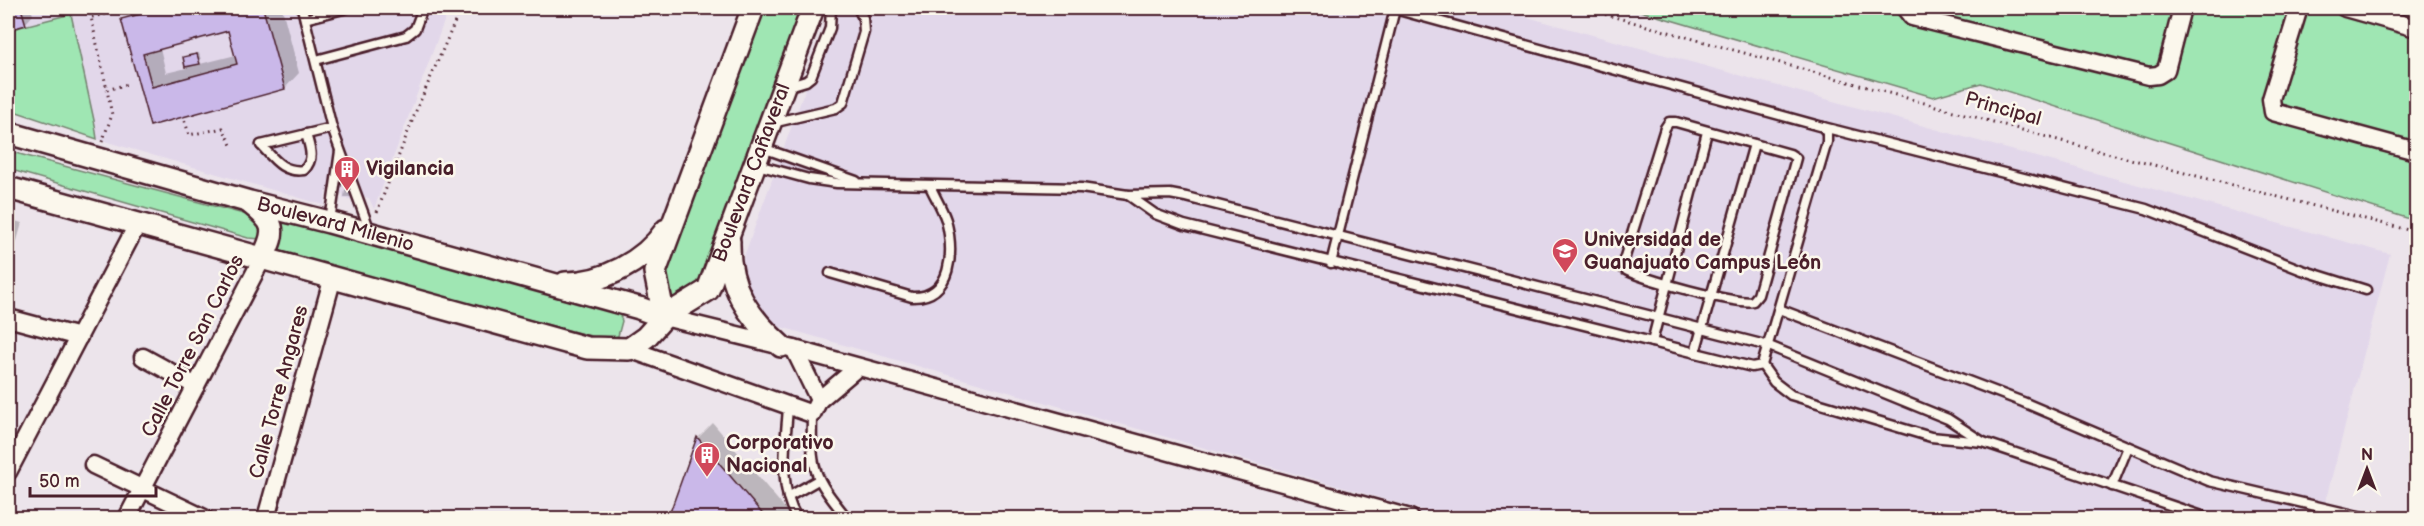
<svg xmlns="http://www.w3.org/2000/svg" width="2424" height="526" viewBox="0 0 2424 526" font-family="'Balsamiq Sans',sans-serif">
  <rect width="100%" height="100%" fill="#ece4eb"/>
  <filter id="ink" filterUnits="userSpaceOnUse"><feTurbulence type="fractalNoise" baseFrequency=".0167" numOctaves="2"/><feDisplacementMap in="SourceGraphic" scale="12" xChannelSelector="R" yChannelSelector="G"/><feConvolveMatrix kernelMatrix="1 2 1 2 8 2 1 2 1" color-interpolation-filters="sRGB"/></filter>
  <g filter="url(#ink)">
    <g fill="#e2d7ea">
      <path d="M8,8H449L374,209L369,198L358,195H351V199H343V194L326,192L324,205L97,139L8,109Z"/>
      <path d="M835,8H1494L2390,254L2321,518H1450L767,323L747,289L743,259Z"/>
    </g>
    <g fill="#9fe6b3" stroke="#74826f" stroke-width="1.5">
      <path d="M764,8H801L695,293L683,302L668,299L662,280Z"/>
      <path d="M1630,8H2416V221L1981,83L1933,97Z"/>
      <path d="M71,14L95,125L97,139L8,109V30Z"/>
      <path d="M8,151L266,220L262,239L248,238L8,169Z"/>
      <path d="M273,216L619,312L622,321L618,336L606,340L266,250Z"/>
    </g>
    <g fill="#0003" fill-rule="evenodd">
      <path d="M8,8H31L33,15L25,24L8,28Z"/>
      <path d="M135,8H158L138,13V16L170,8H282L299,73L285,88L151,124L123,20ZM230,30L236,55L196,65L201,60L199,53L187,55L185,58L187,68L166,73L160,48Z"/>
      <path d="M347,188H353V195L350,197H344L345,190Z"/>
      <path d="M8,219L22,223L8,273Z"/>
      <path d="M713,423L793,518H669L699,437Z"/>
    </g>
    <g fill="#cab8e9" stroke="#4a1f2b" stroke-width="1.5" fill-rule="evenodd">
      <path d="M8,8H21L26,25L8,30Z"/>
      <path d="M164,8H263L285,89L150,126L121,19ZM228,31L237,64L152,87L143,54Z"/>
      <path d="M197,54L200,64L185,67L183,57Z"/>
      <path d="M8,229L14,232L8,258Z"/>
      <path d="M697,437L766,518H668Z"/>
    </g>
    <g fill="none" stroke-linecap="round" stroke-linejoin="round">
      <g stroke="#4a1f2b" stroke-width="13">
        <g id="service">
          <path d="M302,8L332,128L370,231"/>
          <path d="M305,19L347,8"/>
          <path d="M316,60L406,36L415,29L423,8"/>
          <path d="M786,87L806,81L811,77L830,28L831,8"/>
          <path d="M1669,122H1676L1790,154L1796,158L1758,295L1753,301C1740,306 1638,278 1624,269L1623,263L1665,128Z"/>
          <path d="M772,123L836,108L843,103L864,32L863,18L858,8"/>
          <path d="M1823,127L2146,209L2302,270L2366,290"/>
          <path d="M261,145C274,159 283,173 304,170C315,159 310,148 306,134"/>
          <path d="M261,145L332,128"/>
          <path d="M760,147L856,181"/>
          <path d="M754,164L809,179L837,183L1081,188L1128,195L1170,194L1186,197L1769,346L1948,419L1983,442"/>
          <path d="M1128,195L1155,214L1184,225L1752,367L1762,365L1827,142V133L1823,127L1391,8"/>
          <path d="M330,221L340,151"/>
          <path d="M1331,263L1395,9"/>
          <path d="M830,273L912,297C953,298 954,251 946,220C942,208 935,197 930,186"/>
          <path d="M1779,309L2023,402L2209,481L2367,518"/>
          <path d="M1652,342L1707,132"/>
          <path d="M1695,353L1754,144"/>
          <path d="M1762,365L1774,382L1791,395L1931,437L1983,442L2208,518"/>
          <path d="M788,407C786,442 777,487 797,518"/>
          <path d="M812,414C811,470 812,475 847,518"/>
          <path d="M2112,486L2128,447"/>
          <path d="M788,497L818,480"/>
        </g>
      </g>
      <g stroke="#4a1f2b" stroke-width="21">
        <g id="minor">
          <path d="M1905,8L1912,17L2149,76L2158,75L2166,70L2182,8"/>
          <path d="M2299,8L2271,99L2273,112L2416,151"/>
          <path d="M2345,8L2416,28"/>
          <path d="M664,317L794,349L1410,518"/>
          <path d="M8,318L79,337"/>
          <path d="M629,349L812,414L819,400L858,367"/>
          <path d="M794,349L819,400"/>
          <path d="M143,357L196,386"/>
          <path d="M93,465L204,518"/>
          <path d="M8,472L138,223"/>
          <path d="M127,518L263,257"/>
          <path d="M266,518L333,277"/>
        </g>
      </g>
      <g stroke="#4a1f2b" stroke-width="26">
        <g id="tertiary">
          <path id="s1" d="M8,133L250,202L329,222L639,308L664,317"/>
          <path id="s2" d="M8,188L587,348L629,349L646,337L664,317L708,290L813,8"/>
          <path d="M250,203C275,223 277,229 263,257"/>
          <path d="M729,241C728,287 747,316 781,346"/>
          <path d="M565,283C603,283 644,262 666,230"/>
          <path d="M664,317L655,272L753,8"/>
        </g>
      </g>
      <g stroke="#4a1f2b" stroke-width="3" stroke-dasharray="1.5 4.5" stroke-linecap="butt">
        <path d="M89,8L107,90L127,84"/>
        <path d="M1582,8L2087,148L2416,232"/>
        <path d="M92,17L132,8"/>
        <path d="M185,121L189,135L223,128L231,145"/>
        <path d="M102,142L112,115L107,90"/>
        <path d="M377,212L416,111L461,8"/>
      </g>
      <use href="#service" stroke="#fbf7ec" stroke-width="8"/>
      <use href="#minor" stroke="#fbf7ec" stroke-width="16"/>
      <use href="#tertiary" stroke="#fbf7ec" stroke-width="21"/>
    </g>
  </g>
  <defs>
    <g id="building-pin" transform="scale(1.35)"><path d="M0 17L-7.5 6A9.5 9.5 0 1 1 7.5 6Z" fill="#d1495b" stroke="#fbf7ec"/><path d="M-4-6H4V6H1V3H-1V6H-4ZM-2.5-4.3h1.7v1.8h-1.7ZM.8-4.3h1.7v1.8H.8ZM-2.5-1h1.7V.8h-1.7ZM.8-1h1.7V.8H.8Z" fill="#fff"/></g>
    <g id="university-pin" transform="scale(1.35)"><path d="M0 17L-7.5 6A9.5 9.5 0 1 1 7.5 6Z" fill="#d1495b" stroke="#fbf7ec"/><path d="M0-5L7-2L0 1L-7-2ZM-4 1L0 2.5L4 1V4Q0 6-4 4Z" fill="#fff"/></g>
  </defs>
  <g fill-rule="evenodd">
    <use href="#building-pin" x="347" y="169"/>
    <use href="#university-pin" x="1565" y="251"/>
    <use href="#building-pin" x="707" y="455"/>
  </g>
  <g text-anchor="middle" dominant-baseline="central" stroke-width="5" stroke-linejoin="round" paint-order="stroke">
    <g font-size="20" fill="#4a1f2b" stroke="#fbf7ec">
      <text transform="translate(2003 109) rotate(16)">Principal</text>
      <text stroke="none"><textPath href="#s2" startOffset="867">Boulevard Cañaveral</textPath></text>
      <text stroke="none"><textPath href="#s1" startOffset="340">Boulevard Milenio</textPath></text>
      <text transform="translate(193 346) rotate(-63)">Calle Torre San Carlos</text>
      <text transform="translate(279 392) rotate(-75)">Calle Torre Angares</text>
    </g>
    <g font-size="20" font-weight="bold" fill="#4a1f2b" stroke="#fbf7ec" text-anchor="start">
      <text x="366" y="169">Vigilancia</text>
      <text x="1584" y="240">Universidad de<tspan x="1584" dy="23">Guanajuato Campus León</tspan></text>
      <text x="726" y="443">Corporativo<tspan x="726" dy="23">Nacional</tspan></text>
    </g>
  </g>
  <rect width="2424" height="526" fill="none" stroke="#fbf7ec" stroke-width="30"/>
  <rect x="15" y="15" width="2394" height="496" fill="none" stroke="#4a1f2b" stroke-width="2" filter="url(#ink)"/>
  <g transform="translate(2367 469)" stroke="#fbf7ec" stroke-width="4.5" paint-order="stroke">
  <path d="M0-4.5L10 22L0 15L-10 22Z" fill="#4a1f2b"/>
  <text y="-9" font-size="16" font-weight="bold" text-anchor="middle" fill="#4a1f2b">N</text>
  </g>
  <path d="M30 487v9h126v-9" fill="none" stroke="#4a1f2b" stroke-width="3"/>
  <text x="39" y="487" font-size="18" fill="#4a1f2b" stroke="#fbf7ec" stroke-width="4.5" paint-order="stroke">50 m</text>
</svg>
